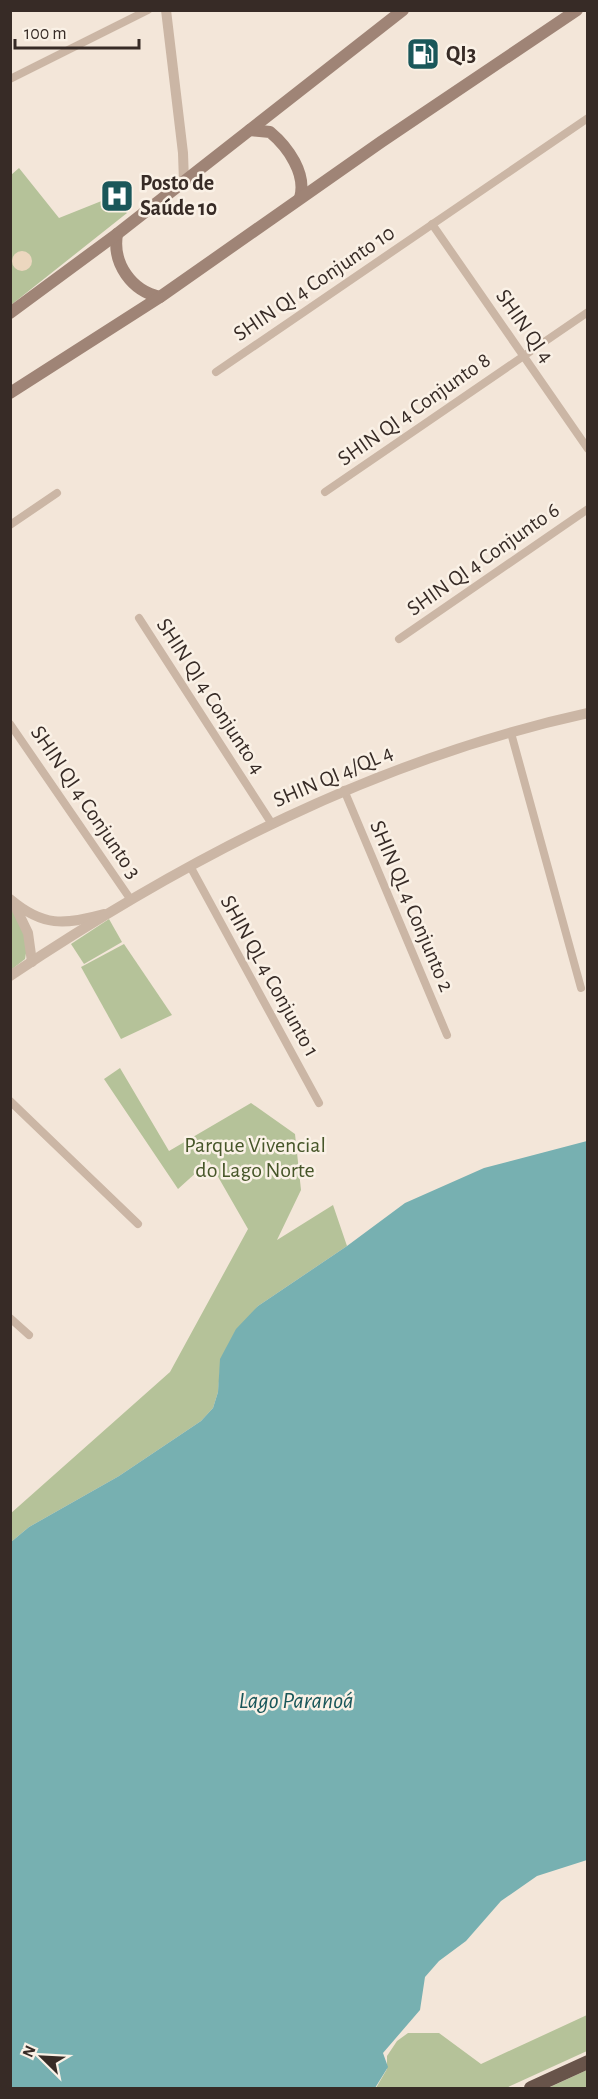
<svg xmlns="http://www.w3.org/2000/svg" width="598" height="2099" viewBox="0 0 598 2099" font-family="'Alegreya Sans',sans-serif">
  <rect width="100%" height="100%" fill="#f3e6d9"/>
  <g fill="#b5c299">
    <path d="M19,168L59,218L109,198L127,213L11,305V175Z"/>
    <path d="M11,907L28,942L25,959L11,970Z"/>
    <path d="M109,919L122,942L84,964L71,944Z"/>
    <path d="M124,944L172,1015L121,1039L81,967Z"/>
    <path d="M120,1068L169,1151L251,1103L295,1134L301,1190L277,1240L333,1205L347,1246L258,1306L221,1359L218,1392L213,1408L201,1421L119,1476L29,1527L11,1542L10,1514L170,1372L248,1229L209,1161L178,1189L104,1079Z"/>
    <path d="M587,2015V2051L506,2088H376L387,2069V2056L397,2041L408,2033H439L481,2064Z"/>
    <path d="M587,2070V2088H548Z"/>
  </g>
  <circle fill="#ecd7bf" cx="22" cy="261" r="10"/>
  <path fill="#77b0b1" d="M587,1141V1860L537,1876L501,1901L466,1941L439,1961L425,1977L420,2010L383,2053L388,2067L375,2088H11V1542L29,1527L119,1476L201,1421L213,1408L218,1392L220,1359L236,1329L258,1306L347,1246L405,1203L484,1168Z"/>
  <g fill="none" stroke-linecap="round" stroke-linejoin="round">
    <g stroke="#cbb6a5" stroke-width="8">
      <path d="M10,79L148,10"/>
      <path d="M432,224L588,449"/>
      <path d="M216,372L588,118"/>
      <path d="M325,492L588,312"/>
      <path d="M10,525L57,493"/>
      <path d="M139,618L272,824"/>
      <path d="M399,639L588,509"/>
      <path d="M10,724L131,900"/>
      <path d="M511,733L581,988"/>
      <path d="M344,790L447,1035"/>
      <path d="M190,866L319,1103"/>
      <path d="M10,1101L138,1224"/>
      <path d="M10,1318L29,1335"/>
    </g>
    <g stroke="#cbb6a5" stroke-width="10">
      <path d="M166,10L183,153L184,182"/>
      <path d="M10,899C43,927 64,925 104,914"/>
      <path d="M16,908L28,933L32,962"/>
      <path d="M10,976C188,857 377,759 588,713"/>
    </g>
    <g stroke="#9f8476" stroke-width="12">
      <path d="M250,130L270,132C288,147 307,174 300,198"/>
      <path d="M117,234C112,264 132,291 160,297"/>
      <path d="M10,313L117,234L403,10"/>
      <path d="M10,393L160,297L381,142L577,10"/>
    </g>
    <path stroke="#68544a" stroke-width="14" d="M531,2088L588,2062"/>
  </g>
  <defs>
    <g id="fuel-square" transform="scale(1.725)"><rect x="-9" y="-9" width="18" height="18" rx="4" fill="#1a575a" stroke="#faf1e6"/><path d="M-5.5-6h7V0h2V4h1.3V-2.5L3-4.5l.8-.8L6-3V5H2.5V1h-1V6h-7ZM-4.2-4.7v3.2H.2V-4.7Z" fill="#fff"/></g>
    <g id="hospital-square" transform="scale(1.725)"><rect x="-9" y="-9" width="18" height="18" rx="4" fill="#1a575a" stroke="#faf1e6"/><path d="M-5-5h3v3.5h4V-5h3V5h-3V1.5h-4V5h-3Z" fill="#fff"/></g>
  </defs>
  <g fill-rule="evenodd">
    <use href="#fuel-square" x="423" y="54"/>
    <use href="#hospital-square" x="117" y="196"/>
  </g>
  <g text-anchor="middle" dominant-baseline="central" stroke-width="5" stroke-linejoin="round" paint-order="stroke">
    <g font-size="22" font-weight="bold" fill="#372b26" stroke="#faf1e6" text-anchor="start">
      <text x="446" y="54">QI3</text>
      <text x="140" y="183">Posto de<tspan x="140" dy="25">Saúde 10</tspan></text>
    </g>
    <g font-size="22" fill="#372b26" stroke="#faf1e6">
      <text transform="translate(314 283) rotate(-34)">SHIN QI 4 Conjunto 10</text>
      <text transform="translate(525 326) rotate(55)">SHIN QI 4</text>
      <text transform="translate(414 409) rotate(-35)">SHIN QI 4 Conjunto 8</text>
      <text transform="translate(483 559) rotate(-35)">SHIN QI 4 Conjunto 6</text>
      <text transform="translate(211 696) rotate(57)">SHIN QI 4 Conjunto 4</text>
      <text transform="translate(333 776) rotate(-23)">SHIN QI 4/QL 4</text>
      <text transform="translate(86 802) rotate(56)">SHIN QI 4 Conjunto 3</text>
      <text transform="translate(412 906) rotate(67)">SHIN QL 4 Conjunto 2</text>
      <text transform="translate(270 976) rotate(61)">SHIN QL 4 Conjunto 1</text>
    </g>
    <g font-size="22" fill="#465629" stroke="#faf1e6">
      <text x="255" y="1145">Parque Vivencial<tspan x="255" dy="25">do Lago Norte</tspan></text>
    </g>
    <g font-size="24" font-style="italic" fill="#1a575a" stroke="#faf1e6">
      <text x="296" y="1701">Lago Paranoá</text>
    </g>
  </g>
  <rect width="598" height="2099" fill="none" stroke="#372b26" stroke-width="24"/>
  <g transform="translate(42 2057) rotate(294)" stroke="#faf1e6" stroke-width="4.5" paint-order="stroke">
  <path d="M0-4.5L10 22L0 15L-10 22Z" fill="#372b26"/>
  <text y="-9" font-size="16" font-weight="bold" text-anchor="middle" fill="#372b26">N</text>
  </g>
  <path d="M15 39v9h124v-9" fill="none" stroke="#372b26" stroke-width="3"/>
  <text x="24" y="39" font-size="18" fill="#372b26" stroke="#faf1e6" stroke-width="4.5" paint-order="stroke">100 m</text>
</svg>
